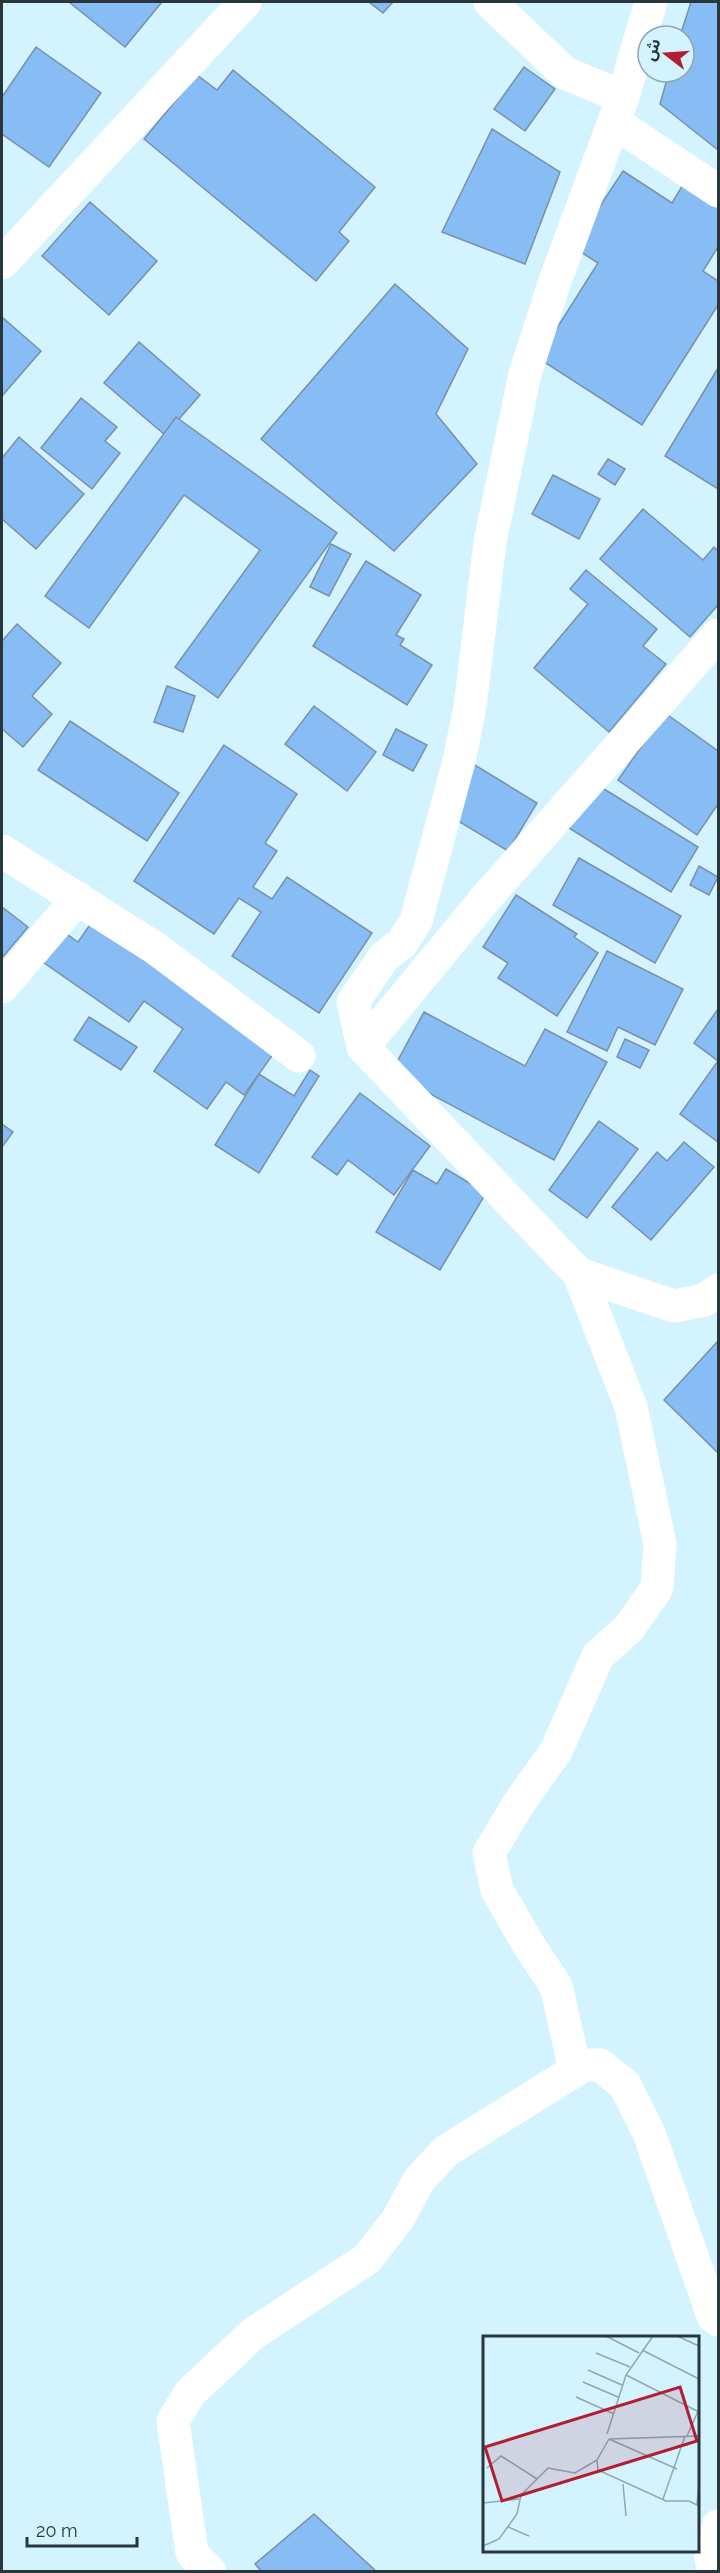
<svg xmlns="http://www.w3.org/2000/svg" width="720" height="2573" viewBox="0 0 720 2573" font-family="Raleway,'Noto Sans Arabic',sans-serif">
  <rect width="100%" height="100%" fill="#d3f4ff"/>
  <g fill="#88bcf4" stroke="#7990a9" stroke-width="1.5">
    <path d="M69,2H162L125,47Z"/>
    <path d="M369,2H393L383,13Z"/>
    <path d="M691,2H718V150L660,104L669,72H684V36H680Z"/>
    <path d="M36,47L101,93L49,167L2,134V97Z"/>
    <path d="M524,67L555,89L525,131L494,109Z"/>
    <path d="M233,70L375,187L339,232L349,241L316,281L144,139L197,75L217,90Z"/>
    <path d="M492,129L560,172L525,264L442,232Z"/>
    <path d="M623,171L672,203L684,183L718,205V247L703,271L718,281V305L642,425L538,358L598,263L573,247Z"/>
    <path d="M90,202L157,261L109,315L42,256Z"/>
    <path d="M395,284L468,349L436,414L477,464L394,551L261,439Z"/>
    <path d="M2,317L41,351L2,396Z"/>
    <path d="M139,342L200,395L165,435L104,383Z"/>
    <path d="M718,368V489L665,456Z"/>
    <path d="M81,398L117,427L105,441L120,453L92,489L41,448Z"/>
    <path d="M176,417L337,533L218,698L175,667L260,550L184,495L89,628L45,596Z"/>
    <path d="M19,437L84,494L36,549L2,519V458Z"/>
    <path d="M608,459L625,469L615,485L598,474Z"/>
    <path d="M553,475L600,499L579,539L532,514Z"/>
    <path d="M643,509L703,560L714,547L718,551V605L690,637L600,559Z"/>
    <path d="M331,544L351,554L329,596L310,587Z"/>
    <path d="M366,561L421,595L396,635L404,639L400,645L432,665L407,705L313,646Z"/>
    <path d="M586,570L657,629L643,646L666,664L609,732L534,668L588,604L570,589Z"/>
    <path d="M17,624L61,663L32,696L52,714L23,747L2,729V641Z"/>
    <path d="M167,686L195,696L183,732L154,722Z"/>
    <path d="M314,706L376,752L347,791L285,744Z"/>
    <path d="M665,713L718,751V804L697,835L618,780Z"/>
    <path d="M70,721L179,793L147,841L38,770Z"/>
    <path d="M396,729L427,745L413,771L383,755Z"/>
    <path d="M224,745L297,794L265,843L277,851L253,887L272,899L287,877L372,933L319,1013L232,956L261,912L239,898L214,934L134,881Z"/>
    <path d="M465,759L537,803L508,851L453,818Z"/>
    <path d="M596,784L698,847L671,892L569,828Z"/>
    <path d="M579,858L681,916L655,963L553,905Z"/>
    <path d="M699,866L718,877L709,895L690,885Z"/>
    <path d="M516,895L577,934L574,937L598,953L557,1016L498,978L508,963L483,947Z"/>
    <path d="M2,907L28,927L2,958Z"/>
    <path d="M98,913L281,1043L244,1095L226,1082L207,1109L154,1071L183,1029L144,1001L129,1022L40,960L61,930L78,942Z"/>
    <path d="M607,951L683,989L655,1045L618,1027L607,1051L567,1032Z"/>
    <path d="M718,1009V1142L680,1114L718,1061L694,1043Z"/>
    <path d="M424,1012L525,1066L545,1029L607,1062L554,1160L391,1073Z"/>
    <path d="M89,1017L137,1047L121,1070L74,1040Z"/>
    <path d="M625,1039L649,1050L640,1068L617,1057Z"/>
    <path d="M310,1070L319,1076L259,1173L215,1145L259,1074L294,1096Z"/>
    <path d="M360,1093L430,1146L394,1195L348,1160L337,1175L312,1157Z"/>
    <path d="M599,1121L638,1149L587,1218L549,1190Z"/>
    <path d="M2,1124L13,1132L2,1147Z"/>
    <path d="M684,1142L714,1167L651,1240L612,1207L657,1152L667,1161Z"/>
    <path d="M446,1169L486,1193L440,1270L376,1232L413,1170L437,1184Z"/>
    <path d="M718,1341V1453L664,1400Z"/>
    <path d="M314,2514L377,2572H262L255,2564Z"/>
  </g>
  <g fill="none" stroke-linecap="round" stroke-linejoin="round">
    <g stroke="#fff" stroke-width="33">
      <path d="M490,2L565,73L623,97"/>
      <path d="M651,2L623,97L555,281L525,374L490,542L470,707L459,761L416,921L402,943L384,957L353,1002L363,1047L579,1274L674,1306L705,1300L718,1290"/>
      <path d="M614,122L718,191"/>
      <path d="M2,263L245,2"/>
      <path d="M2,851L155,948L299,1056"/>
      <path d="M2,987L78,898"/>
      <path d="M363,1047L486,898L718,635"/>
      <path d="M579,1274L631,1407L660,1544L657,1588L629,1628L598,1656L556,1751L519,1803L489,1853L497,1890L530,1947L556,1986L574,2065H600L625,2085L649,2133L713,2316L718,2320"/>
      <path d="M210,2572L192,2553L173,2421L190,2393L254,2333L367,2259L398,2219L419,2180L446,2151L584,2065"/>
      <path d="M713,2572L711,2558L718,2526"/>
    </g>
  </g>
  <g transform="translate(483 2336)">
    <rect width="216" height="216" fill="#d3f4ff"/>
    <path fill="none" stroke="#8ea8b1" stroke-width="1.5" d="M123,0L156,17M194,0L216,10M159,14L216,43M113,17L147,31M105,34L139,49M143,39L216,76M100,46L135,61M93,61L131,78M124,98L143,39L170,0M204,100L216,73M126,103L114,124L115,134L183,165H206L216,170M126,103L216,100M126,103L194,133M4,132L18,120L54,143M140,148L143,180M180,163L202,100M0,167L36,163M214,168L216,147M25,191L46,200M0,210L16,203L34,178L38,159L65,132L92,137L114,124"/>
    <path fill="#b21f33" fill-opacity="0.15" stroke="#b21f33" stroke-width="3" d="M197,51L214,105L19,165L2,111Z"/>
    <rect width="216" height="216" fill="none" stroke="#27373c" stroke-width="3"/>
  </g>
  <rect width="720" height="2573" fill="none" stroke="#27373c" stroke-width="6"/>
  <g transform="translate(666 54) rotate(287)"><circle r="28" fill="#d3f4ff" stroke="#8ea8b1" stroke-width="1.5"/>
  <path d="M0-4.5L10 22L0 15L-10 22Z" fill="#b21f33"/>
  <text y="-9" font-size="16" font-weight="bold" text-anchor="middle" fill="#27373c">ش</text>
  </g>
  <path d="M27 2537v9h110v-9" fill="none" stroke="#27373c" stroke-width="3"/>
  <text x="36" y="2537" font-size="18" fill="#27373c" stroke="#d3f4ff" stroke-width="4.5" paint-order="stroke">20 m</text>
</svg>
